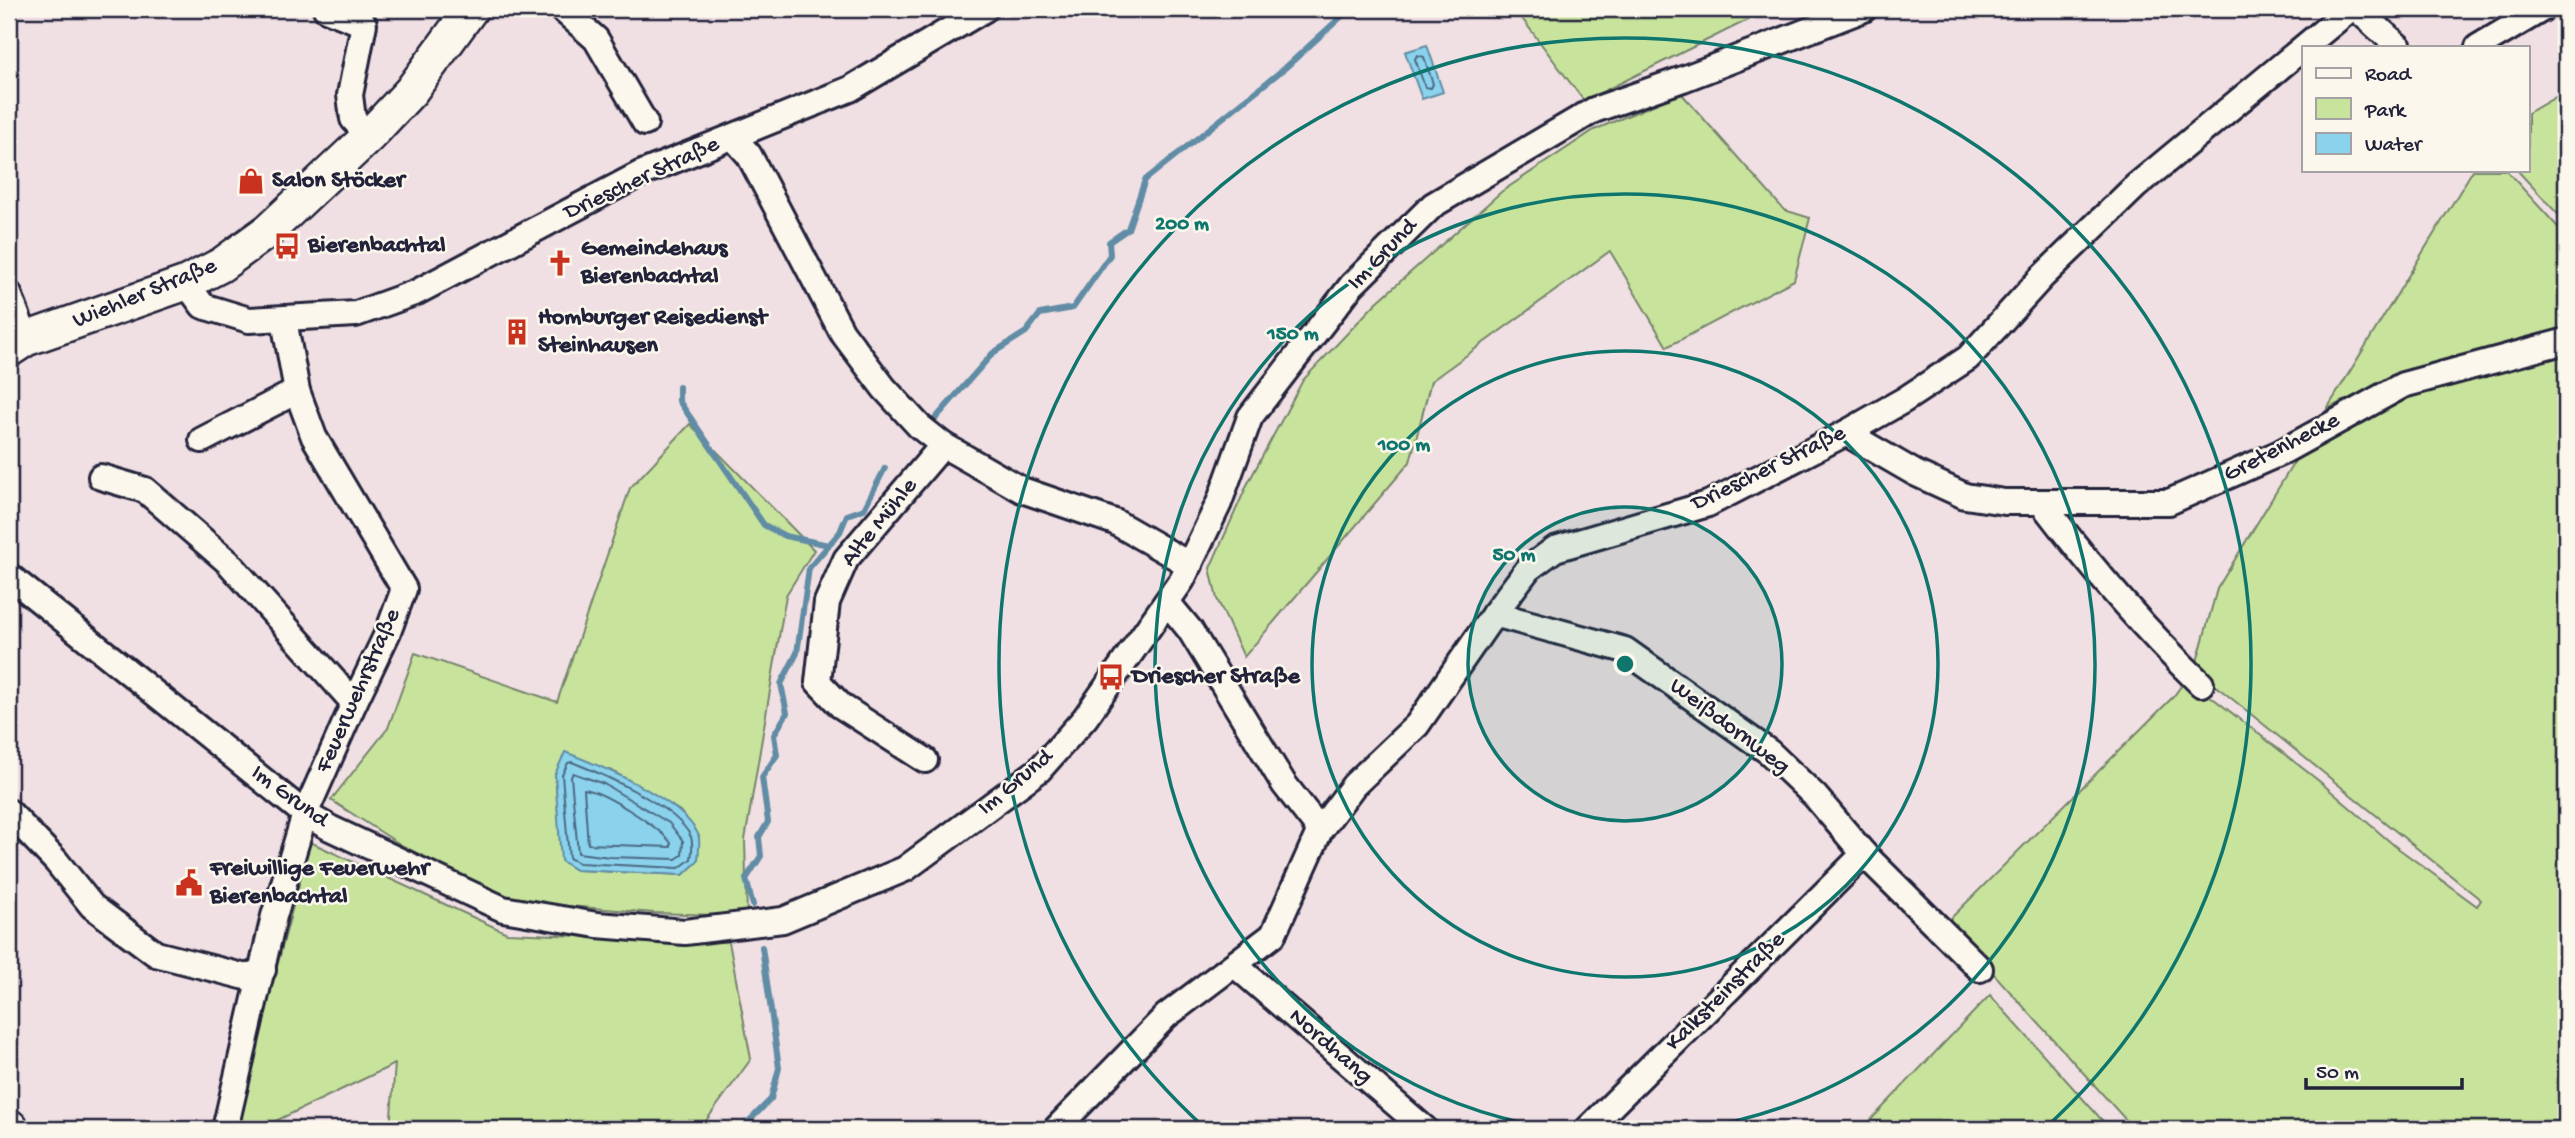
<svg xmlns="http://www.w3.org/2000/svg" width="2575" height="1138" viewBox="0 0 2575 1138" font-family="'Gochi Hand',sans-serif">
  <rect width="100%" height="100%" fill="#f1e0e3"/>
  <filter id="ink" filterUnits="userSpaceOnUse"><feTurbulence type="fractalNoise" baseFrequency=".0143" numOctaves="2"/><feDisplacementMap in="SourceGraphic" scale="14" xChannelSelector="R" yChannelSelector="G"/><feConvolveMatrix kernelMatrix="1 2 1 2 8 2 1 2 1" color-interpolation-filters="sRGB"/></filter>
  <g filter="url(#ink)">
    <g fill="#c8e49c" stroke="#75836c" stroke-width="2" fill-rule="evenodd">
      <path d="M1515,9H1770L1584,101Z"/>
      <path d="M2566,91V223L2517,170H2528V113Z"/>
      <path d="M1681,93L1784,210L1810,218L1794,280L1667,347L1610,251L1431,381L1410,462L1244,657L1217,599L1210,568L1247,485L1303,380L1376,303L1501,192L1594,130Z"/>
      <path d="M2473,170H2506L2566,236V335L2397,376L2327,409Z"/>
      <path d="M2566,353V1129H2134L1947,922L2173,697L2187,678L2319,781L2395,846L2477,906L2481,900L2195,669L2217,589L2307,441L2427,387Z"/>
      <path d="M690,424L814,550L786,595L745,840L747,916L654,913L507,901L401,845L331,800L388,728L415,653L557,702L630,488ZM611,770L680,811L699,836L698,861L683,875L576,870L562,861L555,774Z"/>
      <path d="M310,842L507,933L729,942L751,1059L700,1129H390L395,1064L259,1129H234Z"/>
      <path d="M1990,995L2110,1129H1862Z"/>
    </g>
    <g fill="#8bd2ec" stroke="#618ca5" stroke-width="2">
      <path d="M1427,45L1443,92L1422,99L1405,52Z"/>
      <path d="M565,752C601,766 681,799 698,834C701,841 698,854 698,861L683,875L576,870L561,861L555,774Z"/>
    </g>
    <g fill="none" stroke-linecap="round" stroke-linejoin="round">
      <g stroke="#4c6882" stroke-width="2">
        <path d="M1417,55L1424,57L1433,84L1431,88L1425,87L1415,59Z"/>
        <path d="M572,762C602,774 678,807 691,837C693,843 692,853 691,859L679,868L579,863L569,858L562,775L568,763Z"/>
        <path d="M573,773L604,784L669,823L683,841L682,855L676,859L610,857L578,853L571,777Z"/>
        <path d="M584,789C603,791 659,827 671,843V847L588,844Z"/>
      </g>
      <g stroke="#618ca5" stroke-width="6">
        <path d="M679,387V401L764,525L785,536L829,545"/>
        <path d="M935,419L993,353L1026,332L1040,314L1073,308L1110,255L1109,242L1128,229L1145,180L1285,68L1343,15L1357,9"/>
        <path d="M753,905L746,879L761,856L759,837L768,822L762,777L777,755L774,735L787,713L781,684L797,653L809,568L840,532L847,515L864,509L885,468"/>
        <path d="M741,1129L771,1099L779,1068L762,947"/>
      </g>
      <g stroke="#22223b" stroke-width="30">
        <g id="minor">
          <path d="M326,9L364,24L350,95L353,119L369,136"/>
          <path d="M562,9L596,39L645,123"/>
          <path d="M2357,9L2399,47"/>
          <path d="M2478,47L2542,9"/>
          <path d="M733,137L749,155L842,332L884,388L919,426L943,445L1022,490L1115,522L1190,565"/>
          <path d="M186,283L203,306L249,320L356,314L417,292L640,174L850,89L985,9"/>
          <path d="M9,294L26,339"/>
          <path d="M1846,433L1915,473L1965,496L2005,502H2169L2280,453L2403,385L2566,341"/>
          <path d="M202,440L297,391"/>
          <path d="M101,477L145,490L228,562L354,703"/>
          <path d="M2041,502C2090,566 2143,628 2201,684"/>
          <path d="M9,576L305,814L330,828L503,909L597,925L685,932L783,920L905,869L1039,770L1085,718L1182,580L1219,503L1250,417L1352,285L1433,205L1594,110L1683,79L1864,9"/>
          <path d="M1167,602L1190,630L1284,784L1320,830"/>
          <path d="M1494,614L1625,650L1769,752L1815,796L1864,854L1980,969"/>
          <path d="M925,760L841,706L818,682L827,602L846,559L943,445"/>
          <path d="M9,812L56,861L92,906L156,954L246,977L263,970"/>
          <path d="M1235,965L1425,1129"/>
          <path d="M225,1129L274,916L305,814L354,703L388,632L404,589L314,437L297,391L284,320"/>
          <path d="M1056,1129L1166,1016L1273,935L1320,830L1354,785L1417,725L1494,614L1528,569L1555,549L1708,504L1846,433L1904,400L1968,358L2042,277L2136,186L2350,9"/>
          <path d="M1588,1129L1864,854"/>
        </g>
      </g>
      <g stroke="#22223b" stroke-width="38">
        <g id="secondary">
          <path d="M9,350L26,339L186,283L221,265L269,230L369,136L411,91L471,9"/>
          <path d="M9,1126L12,1129"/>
        </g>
      </g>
      <use href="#minor" stroke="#fbf7ec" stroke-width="24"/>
      <use href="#secondary" stroke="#fbf7ec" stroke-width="33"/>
    </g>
  </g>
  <circle cx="1625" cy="664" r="157" fill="#0f766e" fill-opacity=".12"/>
  <g fill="none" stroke="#0f766e" stroke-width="3.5">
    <circle cx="1625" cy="664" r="157"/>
    <circle cx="1625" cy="664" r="313"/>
    <path d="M1556 1129A470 470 0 1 1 1694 1129"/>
    <path d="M1206 1129A626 626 0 1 1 2044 1129"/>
  </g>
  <defs>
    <g id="shop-bare" transform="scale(2.1)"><path d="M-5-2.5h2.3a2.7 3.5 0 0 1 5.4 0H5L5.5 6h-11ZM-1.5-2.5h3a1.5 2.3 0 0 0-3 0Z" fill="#c8321e" stroke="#fbf7ec" stroke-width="2.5" paint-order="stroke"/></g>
    <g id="bus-bare" transform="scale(2.1)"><path d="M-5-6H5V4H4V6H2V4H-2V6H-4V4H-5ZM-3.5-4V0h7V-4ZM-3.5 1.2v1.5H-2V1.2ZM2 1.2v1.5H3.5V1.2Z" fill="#c8321e" stroke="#fbf7ec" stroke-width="2.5" paint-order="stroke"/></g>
    <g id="church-bare" transform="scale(2.1)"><path d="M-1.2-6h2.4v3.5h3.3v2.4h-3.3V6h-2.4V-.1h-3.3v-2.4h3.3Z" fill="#c8321e" stroke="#fbf7ec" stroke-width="2.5" paint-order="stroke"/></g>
    <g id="building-bare" transform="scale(2.1)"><path d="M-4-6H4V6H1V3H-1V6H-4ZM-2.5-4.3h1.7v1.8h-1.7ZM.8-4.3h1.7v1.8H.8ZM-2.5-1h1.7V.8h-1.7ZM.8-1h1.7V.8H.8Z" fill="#c8321e" stroke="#fbf7ec" stroke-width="2.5" paint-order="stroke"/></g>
    <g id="civic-bare" transform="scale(2.1)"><path d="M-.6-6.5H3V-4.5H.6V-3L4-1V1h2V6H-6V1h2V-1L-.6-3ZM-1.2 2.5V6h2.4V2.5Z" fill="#c8321e" stroke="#fbf7ec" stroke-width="2.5" paint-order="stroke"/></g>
  </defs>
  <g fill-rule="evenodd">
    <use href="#shop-bare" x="251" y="181"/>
    <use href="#bus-bare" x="287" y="246"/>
    <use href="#church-bare" x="560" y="263"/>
    <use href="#building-bare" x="517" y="332"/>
    <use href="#bus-bare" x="1111" y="677"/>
    <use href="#civic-bare" x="189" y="883"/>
  </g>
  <g text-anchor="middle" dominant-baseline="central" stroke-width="5" stroke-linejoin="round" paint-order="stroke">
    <g font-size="24" fill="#22223b" stroke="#fbf7ec">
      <text transform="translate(642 179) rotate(-25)">Driescher Straße</text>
      <text transform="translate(1383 255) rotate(-46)">Im Grund</text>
      <text transform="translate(145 294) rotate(-22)">Wiehler Straße</text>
      <text transform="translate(2282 448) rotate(-27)">Gretenhecke</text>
      <text transform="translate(1769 469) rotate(-26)">Driescher Straße</text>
      <text transform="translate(880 523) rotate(-51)">Alte Mühle</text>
      <text transform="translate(359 691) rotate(-66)">Feuerwehrstraße</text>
      <text transform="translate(1729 727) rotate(37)">Weißdornweg</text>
      <text transform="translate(1016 783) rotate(-40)">Im Grund</text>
      <text transform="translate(289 797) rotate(36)">Im Grund</text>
      <text transform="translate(1726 992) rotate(-45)">Kalksteinstraße</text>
      <text transform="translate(1330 1047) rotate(41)">Nordhang</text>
    </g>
    <g font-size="24" font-weight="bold" fill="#22223b" stroke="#fbf7ec" text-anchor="start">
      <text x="272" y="181">Salon Stöcker</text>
      <text x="308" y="246">Bierenbachtal</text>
      <text x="581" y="249">Gemeindehaus<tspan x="581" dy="28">Bierenbachtal</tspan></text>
      <text x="538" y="318">Homburger Reisedienst<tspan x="538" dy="28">Steinhausen</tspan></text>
      <text x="1132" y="677">Driescher Straße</text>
      <text x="210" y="869">Freiwillige Feuerwehr<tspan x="210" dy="28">Bierenbachtal</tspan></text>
    </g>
  </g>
  <circle cx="1625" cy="664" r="10" fill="#0f766e" stroke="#fbf7ec" stroke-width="3.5"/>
  <g font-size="21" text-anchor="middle" font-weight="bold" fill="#0f766e" stroke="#fbf7ec" stroke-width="5" stroke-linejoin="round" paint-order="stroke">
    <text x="1182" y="229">200 m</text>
    <text x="1293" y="339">150 m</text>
    <text x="1404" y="450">100 m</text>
    <text x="1514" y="560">50 m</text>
  </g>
  <rect width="2575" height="1138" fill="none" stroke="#fbf7ec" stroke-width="35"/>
  <rect x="18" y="18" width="2540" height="1103" fill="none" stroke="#22223b" stroke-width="2.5" filter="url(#ink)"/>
  <rect x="2302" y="46" width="228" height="126" fill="#fbf7ec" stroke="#a4a2a5" stroke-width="2"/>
  <rect x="2316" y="68" width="35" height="10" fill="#fbf7ec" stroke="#a4a2a5" stroke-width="2"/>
  <text x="2365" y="80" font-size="21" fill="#22223b">Road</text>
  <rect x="2316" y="98" width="35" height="21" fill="#c8e49c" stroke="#a4a2a5" stroke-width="2"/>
  <text x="2365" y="116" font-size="21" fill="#22223b">Park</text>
  <rect x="2316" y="133" width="35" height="21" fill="#8bd2ec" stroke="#a4a2a5" stroke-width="2"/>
  <text x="2365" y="150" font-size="21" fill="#22223b">Water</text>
  <path d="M2306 1078v10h156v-10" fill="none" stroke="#22223b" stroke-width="3.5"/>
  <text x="2316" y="1078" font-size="21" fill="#22223b" stroke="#fbf7ec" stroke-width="5" paint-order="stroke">50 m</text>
</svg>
